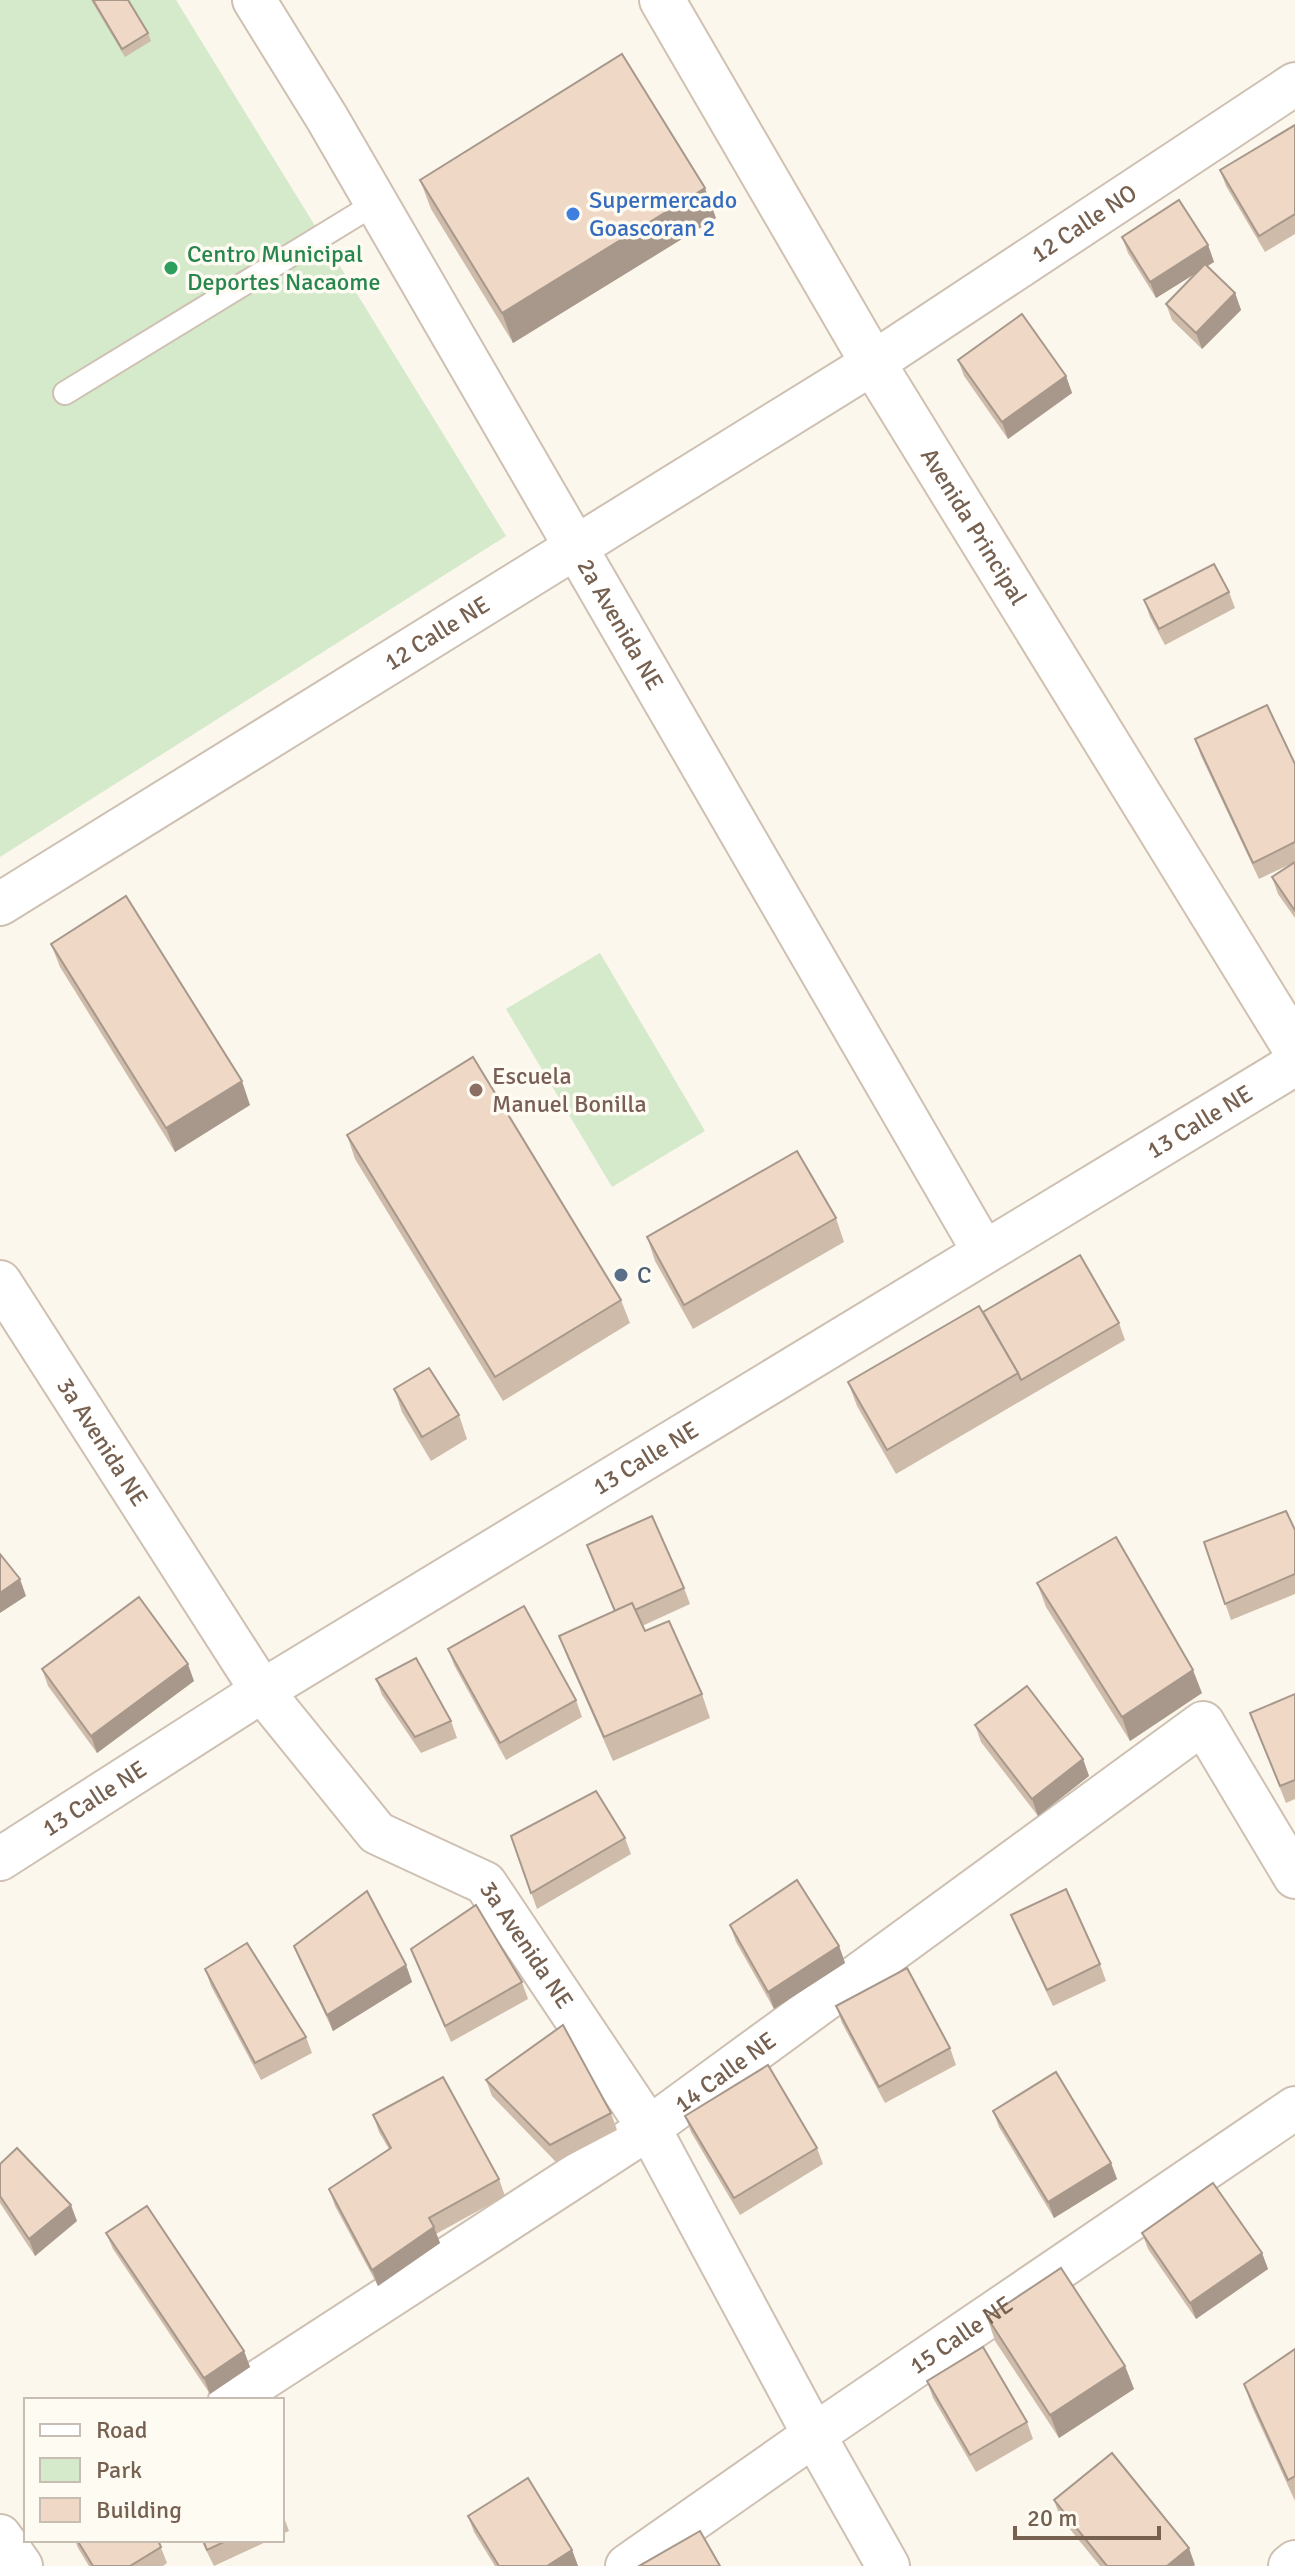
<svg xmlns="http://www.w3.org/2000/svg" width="1295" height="2566" viewBox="0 0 1295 2566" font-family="Signika,sans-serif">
  <rect width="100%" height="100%" fill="#fcf7ec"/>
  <g fill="#d5e9cb">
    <path d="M0,0H176L506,536L0,857Z"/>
    <path d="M600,953L705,1131L612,1187L506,1009Z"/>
  </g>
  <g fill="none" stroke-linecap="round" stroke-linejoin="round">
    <g stroke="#cec0b2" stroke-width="26">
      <path id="lane" d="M65,393L376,203"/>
    </g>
    <g stroke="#cec0b2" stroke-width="46">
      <g id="street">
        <path id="s1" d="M254,0L327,118L984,1252"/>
        <path id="s2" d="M0,904L873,363L1295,84"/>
        <path id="s3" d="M0,1282L262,1691L377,1833L485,1883L649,2128L814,2435L888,2566"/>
        <path id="s4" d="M0,1859L262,1691L1295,1064"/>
        <path id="s5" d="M230,2400L649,2128L1203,1723L1295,1877"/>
        <path d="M0,2536L21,2566"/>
        <path id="s6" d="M627,2566L814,2435L1295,2108"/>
        <path d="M1290,2566L1295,2562"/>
      </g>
    </g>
    <g stroke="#d0c1b0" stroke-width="48">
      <g id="secondary">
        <path id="s7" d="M662,0L873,363L1295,1048"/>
      </g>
    </g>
    <use href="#lane" stroke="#fff" stroke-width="22"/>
    <use href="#street" stroke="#fff" stroke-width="42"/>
    <use href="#secondary" stroke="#fff" stroke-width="44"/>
  </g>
  <g fill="#cebbaa">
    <path d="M91,0H128L148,33L151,41L125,57Z"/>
    <path d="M1295,125V234L1265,252L1226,186L1220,170Z"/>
    <path d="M420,180L716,218L513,343L431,209Z"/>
    <path d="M1122,237L1208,245L1214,262L1207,266L1235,293L1241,310L1202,349L1172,320L1166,304L1196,273L1156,298L1128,253Z"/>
    <path d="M958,360L1066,376L1072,393L1008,439L964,376Z"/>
    <path d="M1229,592L1235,608L1165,645L1150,617L1144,600Z"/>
    <path d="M1195,739L1295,764V862L1259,879L1201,756Z"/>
    <path d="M1295,862V918L1278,894L1272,877Z"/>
    <path d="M51,944L250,1105L175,1152L60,967Z"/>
    <path d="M347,1135L621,1300L630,1323L503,1401L355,1159Z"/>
    <path d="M836,1218L844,1242L693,1329L655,1261L647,1237Z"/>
    <path d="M983,1312L1119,1323L1125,1340L896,1474L857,1406L848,1382Z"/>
    <path d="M394,1389L459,1415L467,1439L431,1461L402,1412Z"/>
    <path d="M1295,1530V1594L1231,1620L1204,1542Z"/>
    <path d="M587,1545L684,1588L690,1604L642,1626L645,1631L702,1694L710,1718L613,1761L568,1659L559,1636L614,1611Z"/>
    <path d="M1037,1583L1202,1693L1130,1741L1046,1607Z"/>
    <path d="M448,1649L576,1700L582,1717L506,1760L454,1665Z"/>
    <path d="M42,1669L194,1681L97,1753L48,1686Z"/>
    <path d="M376,1679L451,1721L457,1738L421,1753L382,1695Z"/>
    <path d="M1295,1694V1799L1286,1803L1250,1713Z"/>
    <path d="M975,1725L1083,1759L1089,1776L1038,1816L981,1742Z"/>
    <path d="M511,1836L625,1838L631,1854L537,1909Z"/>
    <path d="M1011,1915L1100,1964L1106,1981L1053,2006L1018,1932Z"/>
    <path d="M730,1925L839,1946L845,1963L774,2009L736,1942Z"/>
    <path d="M294,1946L406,1965L412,1982L333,2031L301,1963Z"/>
    <path d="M411,1949L522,1982L528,1999L451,2042Z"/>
    <path d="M205,1969L306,2037L312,2053L261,2080L211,1986Z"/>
    <path d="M836,2006L950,2048L956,2065L885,2103L842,2023Z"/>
    <path d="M486,2080L611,2113L617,2130L556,2162L492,2096Z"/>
    <path d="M993,2111L1111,2163L1117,2179L1054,2218L999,2127Z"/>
    <path d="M373,2115L499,2179L505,2196L436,2234L440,2243L378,2286L335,2206L329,2189L389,2149L379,2132Z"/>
    <path d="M685,2116L817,2148L823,2164L740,2215L691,2132Z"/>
    <path d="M0,2164L77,2221L35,2256L0,2203Z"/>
    <path d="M106,2233L244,2351L250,2367L210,2394L113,2249Z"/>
    <path d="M1142,2233L1262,2253L1268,2269L1196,2319L1148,2249Z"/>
    <path d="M987,2317L1125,2366L1134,2389L1059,2438L995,2341Z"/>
    <path d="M1295,2349V2501L1252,2407L1244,2384Z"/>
    <path d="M927,2381L1027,2422L1033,2439L976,2472L933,2398Z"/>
    <path d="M1054,2500L1195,2565L1193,2566H1100L1060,2517Z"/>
    <path d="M282,2512L289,2531L282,2534Z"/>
    <path d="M468,2516L572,2550L578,2566H495L474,2532Z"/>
    <path d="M75,2540H158L167,2563L163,2566H89L78,2548Z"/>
    <path d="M201,2540H270L214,2566Z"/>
  </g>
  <g fill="#a7988b">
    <path d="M705,188L716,218L513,343L502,313Z"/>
    <path d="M1208,245L1214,262L1156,298L1150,282Z"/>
    <path d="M1235,293L1241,310L1202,349L1196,333Z"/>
    <path d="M1066,376L1072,393L1008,439L1002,422Z"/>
    <path d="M242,1081L250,1105L175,1152L166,1128Z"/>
    <path d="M20,1579L26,1596L0,1613V1593Z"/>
    <path d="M188,1664L194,1681L97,1753L91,1736Z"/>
    <path d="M1193,1670L1202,1693L1130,1741L1122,1717Z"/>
    <path d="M1083,1759L1089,1776L1038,1816L1032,1799Z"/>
    <path d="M839,1946L845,1963L774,2009L768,1992Z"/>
    <path d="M406,1965L412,1982L333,2031L327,2015Z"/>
    <path d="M1111,2163L1117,2179L1054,2218L1048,2202Z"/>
    <path d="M71,2205L77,2221L35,2256L29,2239Z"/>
    <path d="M434,2227L440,2243L378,2286L372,2270Z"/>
    <path d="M1262,2253L1268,2269L1196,2319L1190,2303Z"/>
    <path d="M244,2351L250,2367L210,2394L204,2378Z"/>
    <path d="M1125,2366L1134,2389L1059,2438L1050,2415Z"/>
    <path d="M1189,2548L1195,2565L1193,2566H1167Z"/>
    <path d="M572,2550L578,2566H547Z"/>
  </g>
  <g fill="#efd9c6" stroke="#a7988b" stroke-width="2">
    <path d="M93,0H128L148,33L122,49Z"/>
    <path d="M622,54L705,188L502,313L420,180Z"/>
    <path d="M1295,125V214L1259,236L1220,170Z"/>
    <path d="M1179,200L1208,245L1150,282L1122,237Z"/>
    <path d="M1205,264L1235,293L1196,333L1166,304Z"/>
    <path d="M1022,314L1066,376L1002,422L958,360Z"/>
    <path d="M1214,564L1229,592L1159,629L1144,600Z"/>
    <path d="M1267,705L1295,764V842L1253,863L1195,739Z"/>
    <path d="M1295,862V911L1272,877Z"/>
    <path d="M126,896L242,1081L166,1128L51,944Z"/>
    <path d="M473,1057L621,1300L495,1377L347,1135Z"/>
    <path d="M797,1151L836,1218L684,1305L647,1237Z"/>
    <path d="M1080,1255L1119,1323L1021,1380L1018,1373L983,1312Z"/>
    <path d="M979,1306L1018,1373L887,1450L848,1382Z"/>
    <path d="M429,1368L459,1415L422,1437L394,1389Z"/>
    <path d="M1286,1511L1295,1530V1574L1225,1604L1204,1542Z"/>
    <path d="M652,1516L684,1588L635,1610L632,1603L615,1611L587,1545Z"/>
    <path d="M1116,1537L1193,1670L1122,1717L1037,1583Z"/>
    <path d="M0,1554L20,1579L0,1593Z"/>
    <path d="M139,1597L188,1664L91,1736L42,1669Z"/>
    <path d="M632,1603L645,1631L669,1621L702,1694L604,1737L559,1636Z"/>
    <path d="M524,1606L576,1700L500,1743L448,1649Z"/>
    <path d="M416,1658L451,1721L415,1737L376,1679Z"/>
    <path d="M1027,1686L1083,1759L1032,1799L975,1725Z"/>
    <path d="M1295,1694V1780L1280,1786L1250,1713Z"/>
    <path d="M596,1791L625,1838L531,1893L511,1836Z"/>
    <path d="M797,1880L839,1946L768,1992L730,1925Z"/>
    <path d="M1066,1889L1100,1964L1047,1990L1011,1915Z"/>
    <path d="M367,1891L406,1965L327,2015L294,1946Z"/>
    <path d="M476,1905L522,1982L445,2026L411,1949Z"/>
    <path d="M247,1943L306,2037L255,2063L205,1969Z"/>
    <path d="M907,1968L950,2048L879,2087L836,2006Z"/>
    <path d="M563,2025L611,2113L550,2145L486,2080Z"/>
    <path d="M768,2065L817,2148L734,2198L685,2116Z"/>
    <path d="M1056,2072L1111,2163L1048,2202L993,2111Z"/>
    <path d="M443,2077L499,2179L429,2218L434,2227L372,2270L329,2189L391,2148L373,2115Z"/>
    <path d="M17,2148L71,2205L29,2239L0,2196V2164Z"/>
    <path d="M1213,2183L1262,2253L1190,2303L1142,2233Z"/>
    <path d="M147,2206L244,2351L204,2378L106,2233Z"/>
    <path d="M1061,2268L1125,2366L1050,2415L987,2317Z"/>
    <path d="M983,2347L1027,2422L970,2455L927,2381Z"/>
    <path d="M1295,2349V2476L1288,2480L1244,2384Z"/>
    <path d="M1112,2453L1189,2548L1167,2566H1107L1054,2500Z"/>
    <path d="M528,2478L572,2550L547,2566H499L468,2516Z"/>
    <path d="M700,2531L720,2566H639Z"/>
    <path d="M77,2540H158L161,2547L130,2566H93Z"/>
    <path d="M203,2540H228L207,2550Z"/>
  </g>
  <circle fill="#3f7fe0" stroke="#fefbf3" stroke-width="3" cx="573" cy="214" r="8"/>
  <circle fill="#2e9e5b" stroke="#fefbf3" stroke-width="3" cx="171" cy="268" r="8"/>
  <circle fill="#8d6e63" stroke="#fefbf3" stroke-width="3" cx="476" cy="1090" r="8"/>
  <circle fill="#5c6f8a" stroke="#fefbf3" stroke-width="3" cx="621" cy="1275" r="8"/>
  <g text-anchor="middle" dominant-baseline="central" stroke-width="7" stroke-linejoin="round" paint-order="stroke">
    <g font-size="24" fill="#366cbe" stroke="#fefbf3" text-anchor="start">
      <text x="589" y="200">Supermercado<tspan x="589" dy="28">Goascoran 2</tspan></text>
    </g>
    <g font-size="24" fill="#766050" stroke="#fefbf3">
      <text stroke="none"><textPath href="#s2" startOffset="1280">12 Calle NO</textPath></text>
      <text stroke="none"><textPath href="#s7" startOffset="612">Avenida Principal</textPath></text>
      <text stroke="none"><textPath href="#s1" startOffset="724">2a Avenida NE</textPath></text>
      <text stroke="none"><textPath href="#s2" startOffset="514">12 Calle NE</textPath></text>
      <text stroke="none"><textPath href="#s4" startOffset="1408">13 Calle NE</textPath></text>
      <text stroke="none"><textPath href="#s3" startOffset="190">3a Avenida NE</textPath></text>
      <text stroke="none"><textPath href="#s4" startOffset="760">13 Calle NE</textPath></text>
      <text stroke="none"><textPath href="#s4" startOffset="112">13 Calle NE</textPath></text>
      <text stroke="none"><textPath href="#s3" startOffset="862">3a Avenida NE</textPath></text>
      <text stroke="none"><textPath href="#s5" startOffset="594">14 Calle NE</textPath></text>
      <text stroke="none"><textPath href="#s6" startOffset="406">15 Calle NE</textPath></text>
    </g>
    <g font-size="24" fill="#27864d" stroke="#fefbf3" text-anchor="start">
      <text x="187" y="254">Centro Municipal<tspan x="187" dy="28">Deportes Nacaome</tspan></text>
    </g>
    <g font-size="24" fill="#785e54" stroke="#fefbf3" text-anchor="start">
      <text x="492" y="1076">Escuela<tspan x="492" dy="28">Manuel Bonilla</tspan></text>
    </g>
    <g font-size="24" fill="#4e5e75" stroke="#fefbf3" text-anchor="start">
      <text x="637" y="1275">C</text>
    </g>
  </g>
  <rect x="24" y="2398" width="260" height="144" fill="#fefbf3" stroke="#c8bdb2" stroke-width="2"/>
  <rect x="40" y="2424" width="40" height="12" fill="#ffffff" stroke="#c8bdb2" stroke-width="2"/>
  <text x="96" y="2438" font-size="24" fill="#766050">Road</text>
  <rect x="40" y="2458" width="40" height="24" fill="#d5e9cb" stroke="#c8bdb2" stroke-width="2"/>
  <text x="96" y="2478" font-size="24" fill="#766050">Park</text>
  <rect x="40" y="2498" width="40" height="24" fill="#efd9c6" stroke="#c8bdb2" stroke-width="2"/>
  <text x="96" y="2518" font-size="24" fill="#766050">Building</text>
  <path d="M1015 2526v12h144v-12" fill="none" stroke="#766050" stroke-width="4"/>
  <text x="1027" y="2526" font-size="24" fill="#766050" stroke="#fefbf3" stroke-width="6" paint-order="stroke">20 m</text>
</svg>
